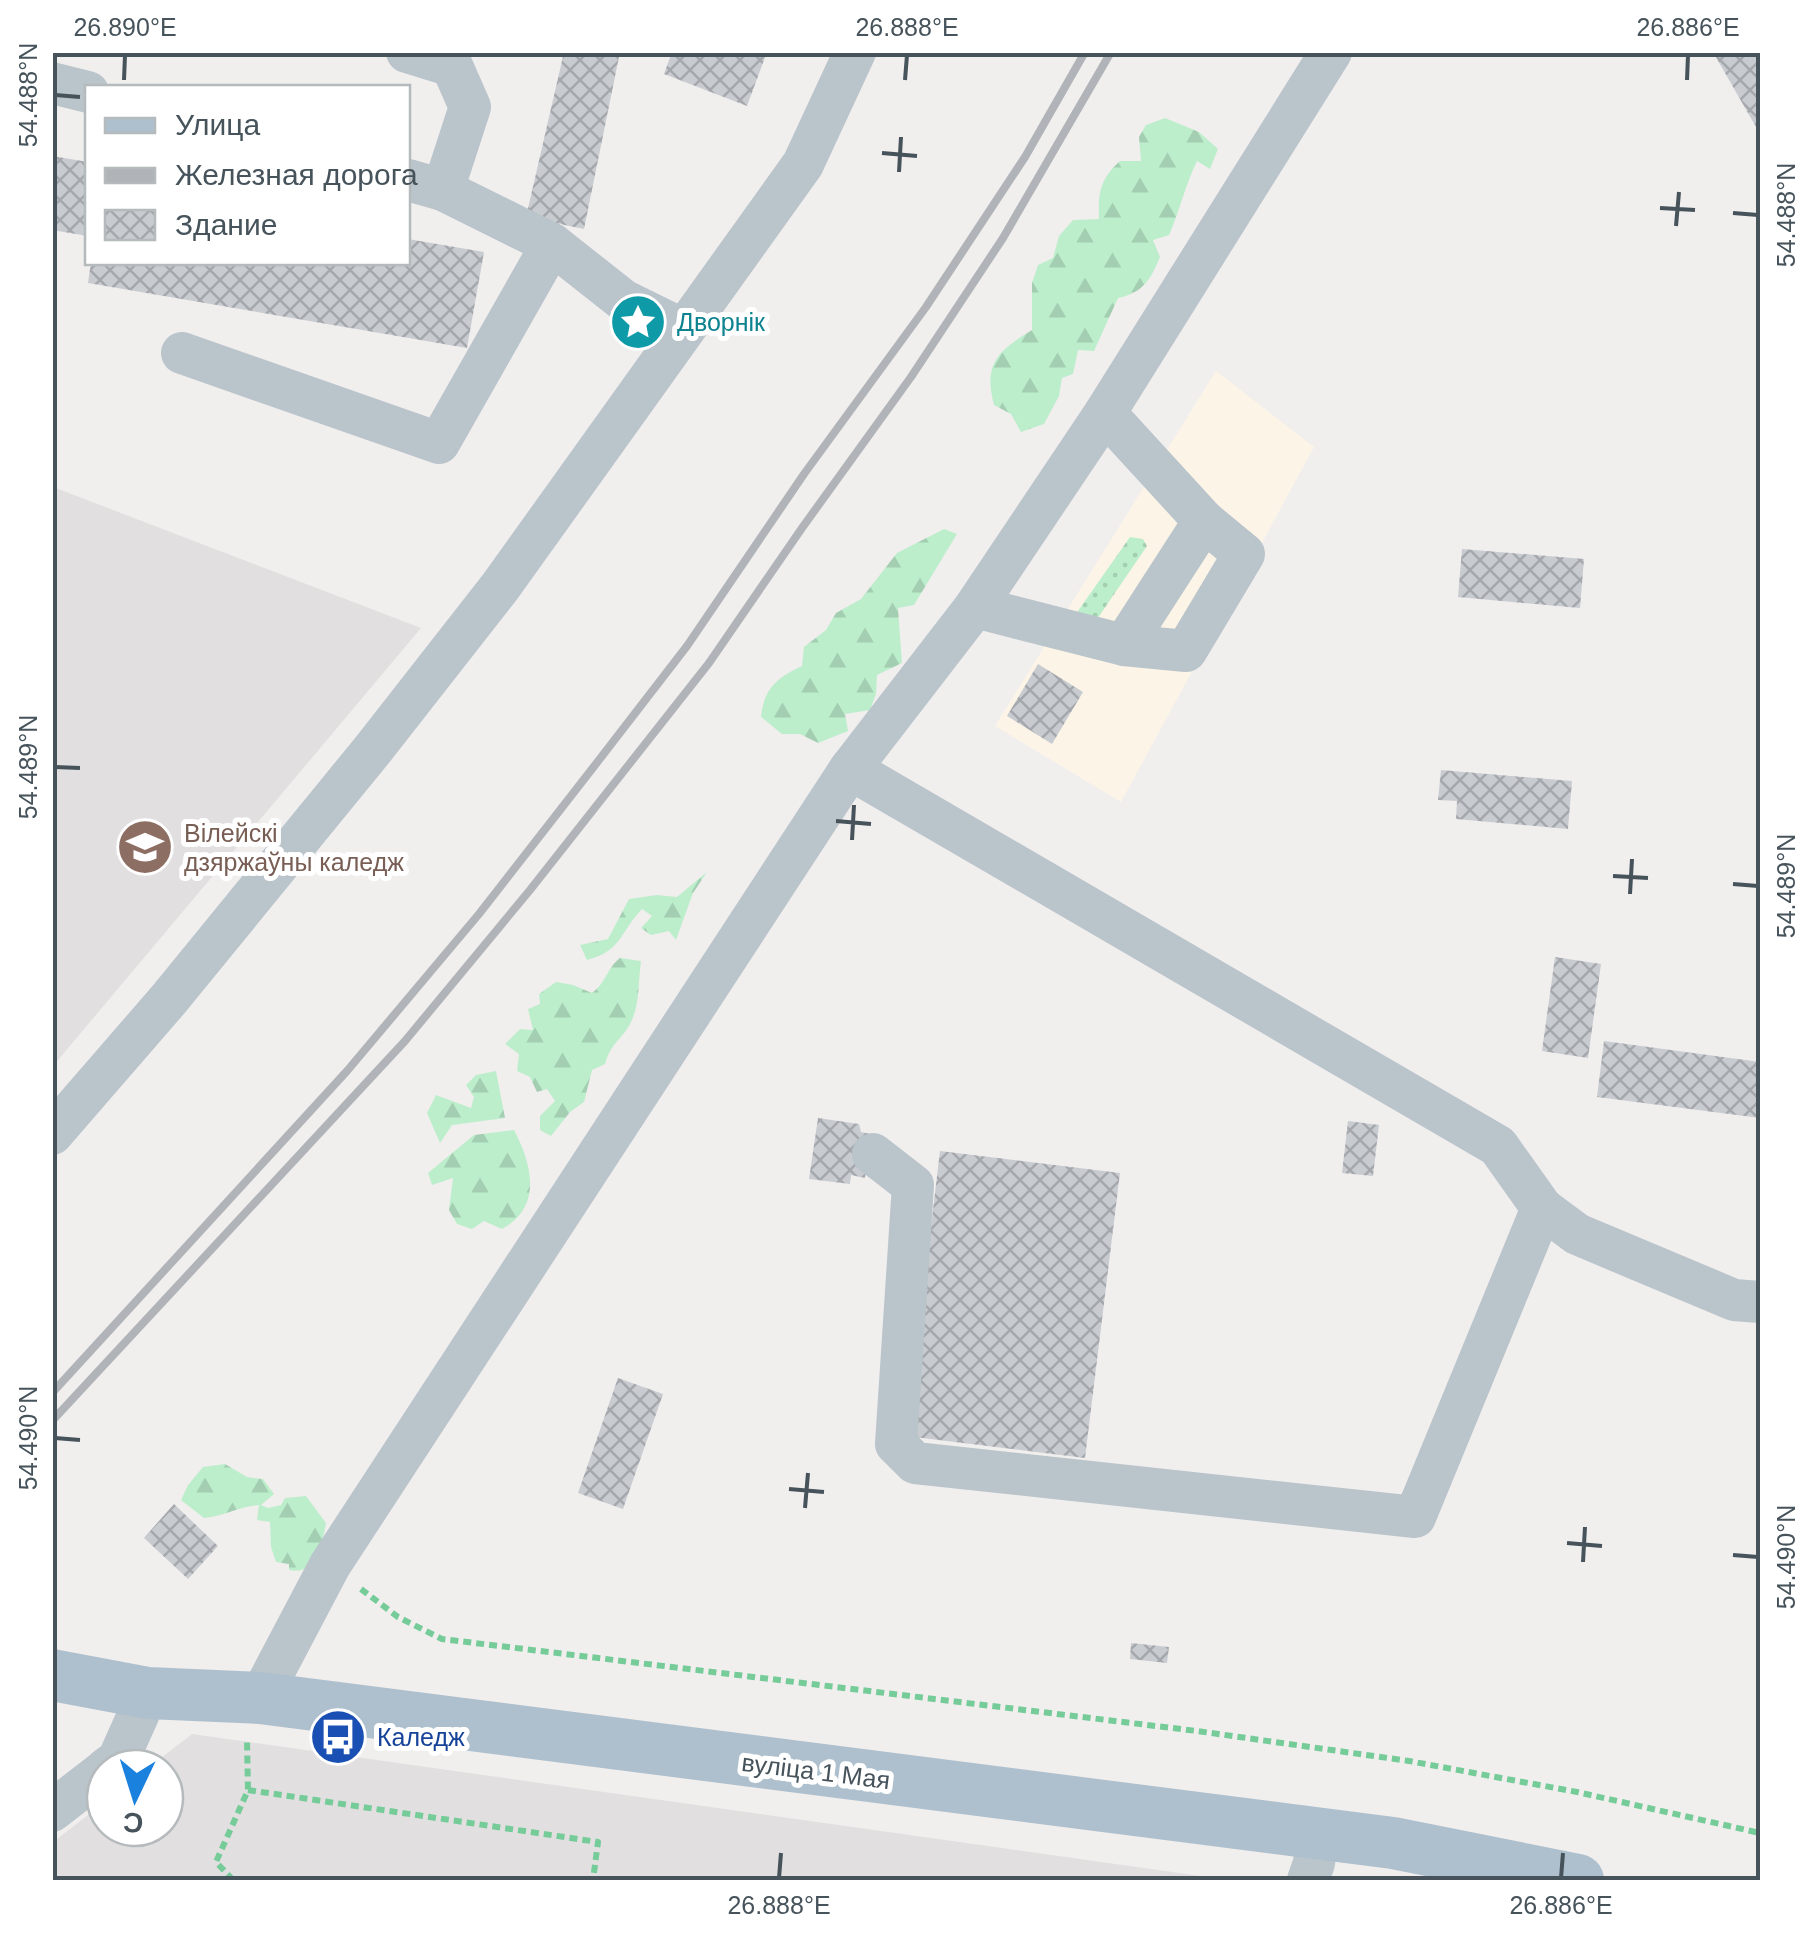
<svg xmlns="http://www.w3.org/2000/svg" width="1813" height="1933" viewBox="0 0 1813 1933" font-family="Arial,sans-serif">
  <defs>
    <pattern id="grass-dots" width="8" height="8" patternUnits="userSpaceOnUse" patternTransform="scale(2.5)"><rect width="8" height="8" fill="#bceecb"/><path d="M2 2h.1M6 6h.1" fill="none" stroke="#a3ceb1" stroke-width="1.8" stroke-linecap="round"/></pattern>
    <pattern id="forest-firs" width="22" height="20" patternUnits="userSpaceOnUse" patternTransform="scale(2.5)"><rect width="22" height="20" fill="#bceecb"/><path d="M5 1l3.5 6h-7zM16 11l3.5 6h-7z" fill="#a3ceb1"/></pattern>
    <pattern id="building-cross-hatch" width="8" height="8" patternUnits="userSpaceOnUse" patternTransform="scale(2.5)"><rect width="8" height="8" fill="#c8ccd1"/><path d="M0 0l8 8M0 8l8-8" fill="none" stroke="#a4a8ad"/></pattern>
  </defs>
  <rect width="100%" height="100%" fill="#f1eeee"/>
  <path fill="#fcf4e7" d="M1216,371L1314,447L1121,802L995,726Z"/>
  <g fill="#e2dfe0">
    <path d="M53,487L421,628L53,1066Z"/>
    <path d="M192,1734L1229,1880H53V1842L105,1802V1828H165V1768H148Z"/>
  </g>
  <path fill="url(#grass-dots)" d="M1130,537L1143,539L1147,546L1091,628L1073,618Z"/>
  <g fill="url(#forest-firs)">
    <path d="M1165,118L1199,132L1218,149L1210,169L1197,161C1185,186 1180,210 1169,235L1153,240L1160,257C1151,279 1143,293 1118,298L1094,351L1078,350L1073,374L1062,378L1059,396L1044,424L1021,432L1011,414L994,405C983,363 998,351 1032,330V283L1038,265L1053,258L1059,236L1073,220L1099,219C1098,193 1100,179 1120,161H1141L1139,137L1146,125Z"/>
    <path d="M944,529L957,534L914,605L898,608L902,663L877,675L876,694L870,710L845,714L848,731L818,743L800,734H782L761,717C764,689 776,678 802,666L804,647L826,630L836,613L861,599L897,553Z"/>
    <path d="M707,872L693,893L676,940L669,931L651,935L641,928L652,916L642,909C619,933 623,950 587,960L580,945L608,939L629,899L657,895L677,897Z"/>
    <path d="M620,958L641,961C638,982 640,1006 630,1024C620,1042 612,1041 605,1064L592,1070L584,1102L570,1112L551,1136L540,1130V1116L555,1101L547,1089L537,1092L530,1077L517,1071L519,1054L505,1044L520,1029L533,1030L528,1009L540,1004L539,994L556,982L573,985L592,993C606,983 607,968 620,958Z"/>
    <path d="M496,1071L505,1118L452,1125L440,1143L427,1113L436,1095L471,1108L474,1097L466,1085L476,1075Z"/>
    <path d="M514,1130C532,1164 543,1207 502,1229L484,1221L472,1229L457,1224L449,1210L453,1178L432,1185L428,1173L474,1135Z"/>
    <path d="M225,1464L247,1477L263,1479L274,1494L261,1505L268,1508L281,1505L285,1498L306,1496L326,1523C322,1544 317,1576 289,1570V1564L276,1562L271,1547L270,1522L257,1520L259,1505C238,1507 225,1516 204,1518L181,1500L188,1485L203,1467Z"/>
  </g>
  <g fill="url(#building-cross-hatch)">
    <path d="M564,52H620L584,229L526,217Z"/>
    <path d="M672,52H767L747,106L664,74Z"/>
    <path d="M1713,52H1760V134Z"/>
    <path d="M52,156L88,162V236L52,230Z"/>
    <path d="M408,239L484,252L467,348L88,283L91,262H408Z"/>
    <path d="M1462,549L1584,559L1580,608L1458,597Z"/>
    <path d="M1038,664L1083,692L1052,744L1007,716Z"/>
    <path d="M1441,770L1572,781L1568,829L1456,819L1457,801L1438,800Z"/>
    <path d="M1555,957L1601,964L1588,1058L1542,1051Z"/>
    <path d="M1604,1041L1760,1062V1118L1597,1097Z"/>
    <path d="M818,1118L859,1124L861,1132L871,1134L865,1178L851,1175L850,1184L809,1179Z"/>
    <path d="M1348,1121L1379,1125L1373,1176L1342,1173Z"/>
    <path d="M940,1151L1120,1173L1085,1458L906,1436Z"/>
    <path d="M618,1378L663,1394L623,1509L578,1493Z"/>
    <path d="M174,1504L218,1546L188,1579L144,1538Z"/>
    <path d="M1131,1643L1169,1647L1167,1663L1130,1659Z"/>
  </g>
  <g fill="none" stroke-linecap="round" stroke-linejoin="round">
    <g stroke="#75cc99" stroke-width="6" stroke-dasharray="8 5" stroke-linecap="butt">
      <path d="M361,1589L398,1617L442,1639L1197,1731L1409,1761L1577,1792L1760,1833"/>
      <path d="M248,1790L598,1842L593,1880"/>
      <path d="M233,1880L216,1862L248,1790L247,1741"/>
    </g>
    <g stroke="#bac4cb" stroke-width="42">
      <path d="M407,52L452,66L470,107L443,190"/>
      <path d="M52,83L88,92"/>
      <path d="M408,180L443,190L552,244L623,300L682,329"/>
      <path d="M182,353L439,443L552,244"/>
      <path d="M975,607L1124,645L1204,521L1105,413"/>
      <path d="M1124,645L1186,651L1244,554L1204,521"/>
      <path d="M850,769L1498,1146L1542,1208L1415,1517L915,1463L896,1444L913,1185L873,1154"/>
      <path d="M52,1134L169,999L374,748L500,587L803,164L855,52"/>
      <path d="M1542,1208L1577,1234L1734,1300L1760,1302"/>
      <path d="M260,1698L330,1565L850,769L975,607L1105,413L1331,52"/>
      <path d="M107,1768L118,1760L148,1693"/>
      <path d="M52,1811L105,1770"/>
      <path d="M1308,1880L1314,1863L1317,1836"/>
    </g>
    <path stroke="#aec0cd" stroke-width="52" d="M52,1675L148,1693L260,1698L1393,1843L1578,1880"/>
    <g stroke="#b0b4b8" stroke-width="8">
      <path d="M52,1393L347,1071L479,914L592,769L687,646L804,474L926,307L1025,157L1085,52"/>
      <path d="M52,1421L405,1041L530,890L709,663L802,528L911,377L1003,238L1111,52"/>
    </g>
  </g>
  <path fill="none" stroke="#46535b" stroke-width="4" d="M124,80L125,55M905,80L907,55M1687,80L1688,55M55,95L80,97M882,153L917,156M899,172L901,137M1660,208L1695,210M1733,213L1758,215M1676,226L1679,192M55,767L80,768M836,821L871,824M852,840L854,805M1613,876L1648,878M1733,884L1758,886M1630,894L1632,859M55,1438L80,1440M789,1489L824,1492M805,1508L808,1473M1567,1543L1602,1546M1733,1555L1758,1557M1583,1562L1585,1527M779,1878L781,1853M1561,1878L1563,1853"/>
  <defs>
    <g id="sight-disc" transform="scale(2.875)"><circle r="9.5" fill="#0f9aa8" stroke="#fff"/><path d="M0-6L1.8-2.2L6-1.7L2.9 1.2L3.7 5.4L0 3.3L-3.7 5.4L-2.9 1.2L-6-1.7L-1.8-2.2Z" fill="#fff"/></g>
    <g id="university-disc" transform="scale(2.875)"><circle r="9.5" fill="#8d6e63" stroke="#fff"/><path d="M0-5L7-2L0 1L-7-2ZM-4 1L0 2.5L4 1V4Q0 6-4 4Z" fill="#fff"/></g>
    <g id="bus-disc" transform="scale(2.875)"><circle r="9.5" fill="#1a4fb4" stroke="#fff"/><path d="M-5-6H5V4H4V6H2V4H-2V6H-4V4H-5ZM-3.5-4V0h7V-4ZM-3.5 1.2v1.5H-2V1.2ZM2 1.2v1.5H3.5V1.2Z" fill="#fff"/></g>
  </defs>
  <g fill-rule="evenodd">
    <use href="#sight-disc" x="638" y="322"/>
    <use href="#university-disc" x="145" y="847"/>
    <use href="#bus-disc" x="338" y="1737"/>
  </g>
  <g text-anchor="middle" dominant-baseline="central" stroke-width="10" stroke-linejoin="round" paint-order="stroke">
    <g font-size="25" fill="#0d838f" stroke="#fff" text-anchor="start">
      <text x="677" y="322">Дворнік</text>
    </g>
    <g font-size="25" fill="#785e54" stroke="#fff" text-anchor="start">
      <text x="184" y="833">Вілейскі<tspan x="184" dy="29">дзяржаўны каледж</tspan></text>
    </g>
    <g font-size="25" fill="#164399" stroke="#fff" text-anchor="start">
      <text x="377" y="1737">Каледж</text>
    </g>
    <g font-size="25" fill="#46535b" stroke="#fff">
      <text transform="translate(816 1771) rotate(7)">вуліца 1 Мая</text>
    </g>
  </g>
  <rect width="1813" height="1933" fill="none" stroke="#ffffff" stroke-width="110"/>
  <rect x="85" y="85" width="325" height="180" fill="#ffffff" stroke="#b5babd" stroke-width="2.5"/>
  <rect x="105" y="118" width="50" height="15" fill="#aec0cd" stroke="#b5babd" stroke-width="2.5"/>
  <text x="175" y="135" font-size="30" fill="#46535b">Улица</text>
  <rect x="105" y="168" width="50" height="15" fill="#b0b4b8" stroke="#b5babd" stroke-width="2.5"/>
  <text x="175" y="185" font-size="30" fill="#46535b">Железная дорога</text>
  <rect x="105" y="210" width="50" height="30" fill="url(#building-cross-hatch)" stroke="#b5babd" stroke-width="2.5"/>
  <text x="175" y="235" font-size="30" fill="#46535b">Здание</text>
  <g transform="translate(135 1798) rotate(184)"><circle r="48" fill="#ffffff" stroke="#b5babd" stroke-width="2.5"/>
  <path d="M0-8L18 38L0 25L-18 38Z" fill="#1b81de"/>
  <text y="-15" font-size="28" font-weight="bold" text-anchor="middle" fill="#46535b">С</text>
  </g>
  <rect x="55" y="55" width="1703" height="1823" fill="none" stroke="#46535b" stroke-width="4"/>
  <g font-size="25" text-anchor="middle" fill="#46535b">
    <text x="125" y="36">26.890°E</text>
    <text x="907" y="36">26.888°E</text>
    <text x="1688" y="36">26.886°E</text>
    <text transform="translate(28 95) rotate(-90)" y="9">54.488°N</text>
    <text transform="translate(1786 215) rotate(-90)" y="9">54.488°N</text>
    <text transform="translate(28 767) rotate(-90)" y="9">54.489°N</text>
    <text transform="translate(1786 886) rotate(-90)" y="9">54.489°N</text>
    <text transform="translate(28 1438) rotate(-90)" y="9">54.490°N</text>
    <text transform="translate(1786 1557) rotate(-90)" y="9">54.490°N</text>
    <text x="779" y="1914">26.888°E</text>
    <text x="1561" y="1914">26.886°E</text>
  </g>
</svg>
